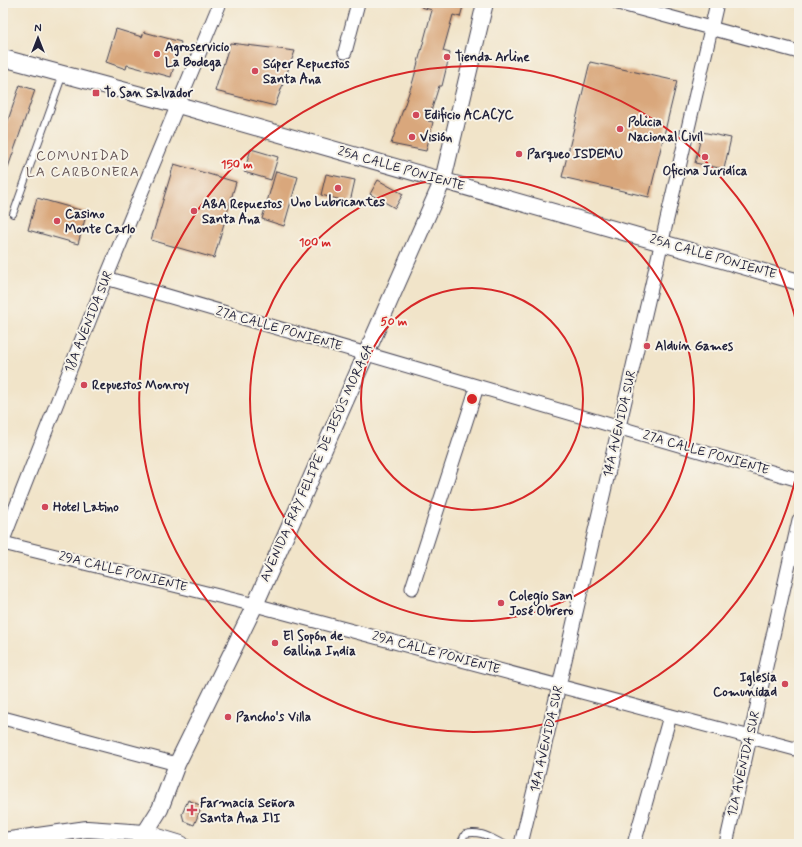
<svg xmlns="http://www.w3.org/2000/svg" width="802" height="847" viewBox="0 0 802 847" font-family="Mynerve,sans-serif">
  <rect width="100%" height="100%" fill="#f7f3e8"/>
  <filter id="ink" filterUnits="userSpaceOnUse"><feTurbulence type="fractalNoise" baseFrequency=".025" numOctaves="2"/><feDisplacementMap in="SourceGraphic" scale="8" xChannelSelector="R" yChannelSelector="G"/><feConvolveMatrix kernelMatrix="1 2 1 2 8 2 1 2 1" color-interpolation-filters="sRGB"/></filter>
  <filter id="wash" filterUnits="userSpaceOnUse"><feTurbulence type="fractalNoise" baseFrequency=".012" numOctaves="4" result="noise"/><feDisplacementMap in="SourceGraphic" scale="16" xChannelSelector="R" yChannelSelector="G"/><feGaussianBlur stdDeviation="0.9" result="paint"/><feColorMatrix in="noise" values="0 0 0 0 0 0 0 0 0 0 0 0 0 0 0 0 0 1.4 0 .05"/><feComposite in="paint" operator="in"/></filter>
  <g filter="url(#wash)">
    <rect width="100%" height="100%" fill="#f1e4c9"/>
    <g id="blocks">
      <g fill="#d9a77c">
        <path d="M422,3H464L460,17L453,15L443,51L450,53L442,86H439L428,121L433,122L426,151L391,144L413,81L432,10L421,7Z"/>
        <path d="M116,29L142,37L144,32L181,42L171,77L127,65L126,69L106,62Z"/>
        <path d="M230,43L295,51L275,106L215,91Z"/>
        <path d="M590,62L677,81L649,197L562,177Z"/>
        <path d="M20,85L35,90L5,176L3,175V135Z"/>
        <path d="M702,132L731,138L724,169L695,163Z"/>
        <path d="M251,149L278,157L271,180L244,172Z"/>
        <path d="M174,164L236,182L214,258L151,240Z"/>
        <path d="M276,171L298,177L284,226L262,219Z"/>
        <path d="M326,174L355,180L350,202L321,195Z"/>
        <path d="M378,180L403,194L395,208L370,194Z"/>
        <path d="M37,198L87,212L78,244L28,230Z"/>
        <path d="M188,800L202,806L194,825L184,821L182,814Z"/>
      </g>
    </g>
  </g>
  <g filter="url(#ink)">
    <use href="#blocks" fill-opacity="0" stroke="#413f50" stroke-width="1"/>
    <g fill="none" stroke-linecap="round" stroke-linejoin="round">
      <g stroke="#413f50" stroke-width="8">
        <g id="service">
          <path d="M13,214L63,74"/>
          <path d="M460,844L465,834C480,830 491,838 504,844"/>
        </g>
      </g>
      <g stroke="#413f50" stroke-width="15">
        <g id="minor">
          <path d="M618,3L799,52"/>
          <path d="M345,52L358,3"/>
          <path d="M106,278L799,480"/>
          <path d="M3,540L106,278L220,3"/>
          <path d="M3,543L255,605L799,750"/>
          <path d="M412,588L477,387"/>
          <path d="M3,718L177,764"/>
          <path d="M521,844L559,686L717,3"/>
          <path d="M634,844L670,716"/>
          <path d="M726,844L799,520"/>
        </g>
      </g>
      <g stroke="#413f50" stroke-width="18">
        <g id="tertiary">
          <path d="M3,58L178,105L799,282"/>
          <path d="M3,841L87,829L145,833L181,844"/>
          <path d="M142,844L145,833L160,809L177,764L255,605L443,180L485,3"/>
        </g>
      </g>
      <use href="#service" stroke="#fff" stroke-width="6"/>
      <use href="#minor" stroke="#fff" stroke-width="13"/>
      <use href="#tertiary" stroke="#fff" stroke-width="16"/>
    </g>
  </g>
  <g fill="none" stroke="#d62828" stroke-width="2">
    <circle cx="472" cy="399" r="111"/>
    <circle cx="472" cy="399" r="222"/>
    <path d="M799 463A333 333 0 1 1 799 335"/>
  </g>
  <g fill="#d1495b" stroke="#f7f3e8" stroke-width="1.5">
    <circle cx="157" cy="54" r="4"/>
    <circle cx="447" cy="57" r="4"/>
    <circle cx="255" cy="71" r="4"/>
    <rect x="92" y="89" width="8" height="8" rx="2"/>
    <circle cx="416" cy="115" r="4"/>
    <circle cx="620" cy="129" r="4"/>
    <circle cx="412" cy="137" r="4"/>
    <circle cx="519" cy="154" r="4"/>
    <circle cx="705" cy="157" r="4"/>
    <circle cx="338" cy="188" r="4"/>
    <circle cx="194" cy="211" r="4"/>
    <circle cx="57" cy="221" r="4"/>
    <circle cx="647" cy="346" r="4"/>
    <circle cx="84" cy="385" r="4"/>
    <circle cx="45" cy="507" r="4"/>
    <circle cx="501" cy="603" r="4"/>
    <circle cx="275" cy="643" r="4"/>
    <circle cx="785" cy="684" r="4"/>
    <circle cx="228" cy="717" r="4"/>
    <path d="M190 804h4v4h4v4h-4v4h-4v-4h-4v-4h4z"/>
  </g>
  <g text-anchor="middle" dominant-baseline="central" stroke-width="4" stroke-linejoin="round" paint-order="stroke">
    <g font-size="13" font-weight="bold" fill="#22223b" stroke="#f7f3e8" text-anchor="start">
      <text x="165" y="47">Agroservicio<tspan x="165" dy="15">La Bodega</tspan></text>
      <text x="455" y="57">Tienda Arline</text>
      <text x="263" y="64">Súper Repuestos<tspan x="263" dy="15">Santa Ana</tspan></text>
      <text x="104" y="93">To San Salvador</text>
      <text x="424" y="115">Edificio ACACYC</text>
      <text x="628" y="122">Policia<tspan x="628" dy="15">Nacional Civil</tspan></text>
      <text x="420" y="137">Visión</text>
      <text x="527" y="154">Parqueo ISDEMU</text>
      <text x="705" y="171" text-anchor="middle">Oficina Juridíca</text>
      <text x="338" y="202" text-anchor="middle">Uno Lubricantes</text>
      <text x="202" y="204">A&amp;A Repuestos<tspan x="202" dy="15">Santa Ana</tspan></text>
      <text x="65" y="214">Casino<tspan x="65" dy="15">Monte Carlo</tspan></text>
      <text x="655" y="346">Alduin Games</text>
      <text x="92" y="385">Repuestos Monroy</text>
      <text x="53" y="507">Hotel Latino</text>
      <text x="509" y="596">Colegio San<tspan x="509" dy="15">José Obrero</tspan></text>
      <text x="283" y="636">El Sopón de<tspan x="283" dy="15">Gallina India</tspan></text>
      <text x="777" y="677" text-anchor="end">Iglesia<tspan x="777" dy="15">Comunidad</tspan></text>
      <text x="236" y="717">Pancho's Villa</text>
      <text x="200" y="803">Farmacia Señora<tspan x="200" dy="15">Santa Ana III</tspan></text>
    </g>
    <g font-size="13" fill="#22223b" stroke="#f7f3e8">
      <text transform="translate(401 169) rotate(16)">25A CALLE PONIENTE</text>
      <text transform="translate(713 257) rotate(16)">25A CALLE PONIENTE</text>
      <text transform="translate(89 322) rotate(-68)">18A AVENIDA SUR</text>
      <text transform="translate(279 329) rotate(16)">27A CALLE PONIENTE</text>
      <text transform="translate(620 424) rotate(-77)">14A AVENIDA SUR</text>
      <text transform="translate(706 453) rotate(16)">27A CALLE PONIENTE</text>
      <text transform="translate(317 463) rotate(-66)">AVENIDA FRAY FELIPE DE JESÚS MORAGA</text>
      <text transform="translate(123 572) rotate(14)">29A CALLE PONIENTE</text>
      <text transform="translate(436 653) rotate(15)">29A CALLE PONIENTE</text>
      <text transform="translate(547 739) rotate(-77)">14A AVENIDA SUR</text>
      <text transform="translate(744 764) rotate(-77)">12A AVENIDA SUR</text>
    </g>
    <g font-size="14" letter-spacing="1" fill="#625152" stroke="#f7f3e8">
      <text x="83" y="156">COMUNIDAD<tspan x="83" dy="16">LA CARBONERA</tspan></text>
    </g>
  </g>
  <circle cx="472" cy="399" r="6" fill="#d62828" stroke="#f7f3e8" stroke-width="2"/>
  <g font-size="12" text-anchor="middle" font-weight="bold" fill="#d62828" stroke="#f7f3e8" stroke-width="4" stroke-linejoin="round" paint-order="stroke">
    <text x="237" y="168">150 m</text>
    <text x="315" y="246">100 m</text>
    <text x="394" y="325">50 m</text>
  </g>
  <rect width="802" height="847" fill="none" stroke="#f7f3e8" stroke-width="16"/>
  <g transform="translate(38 38)" stroke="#f7f3e8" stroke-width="3" paint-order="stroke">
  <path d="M0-3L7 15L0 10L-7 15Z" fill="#22223b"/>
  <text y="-6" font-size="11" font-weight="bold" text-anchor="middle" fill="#22223b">N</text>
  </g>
</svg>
